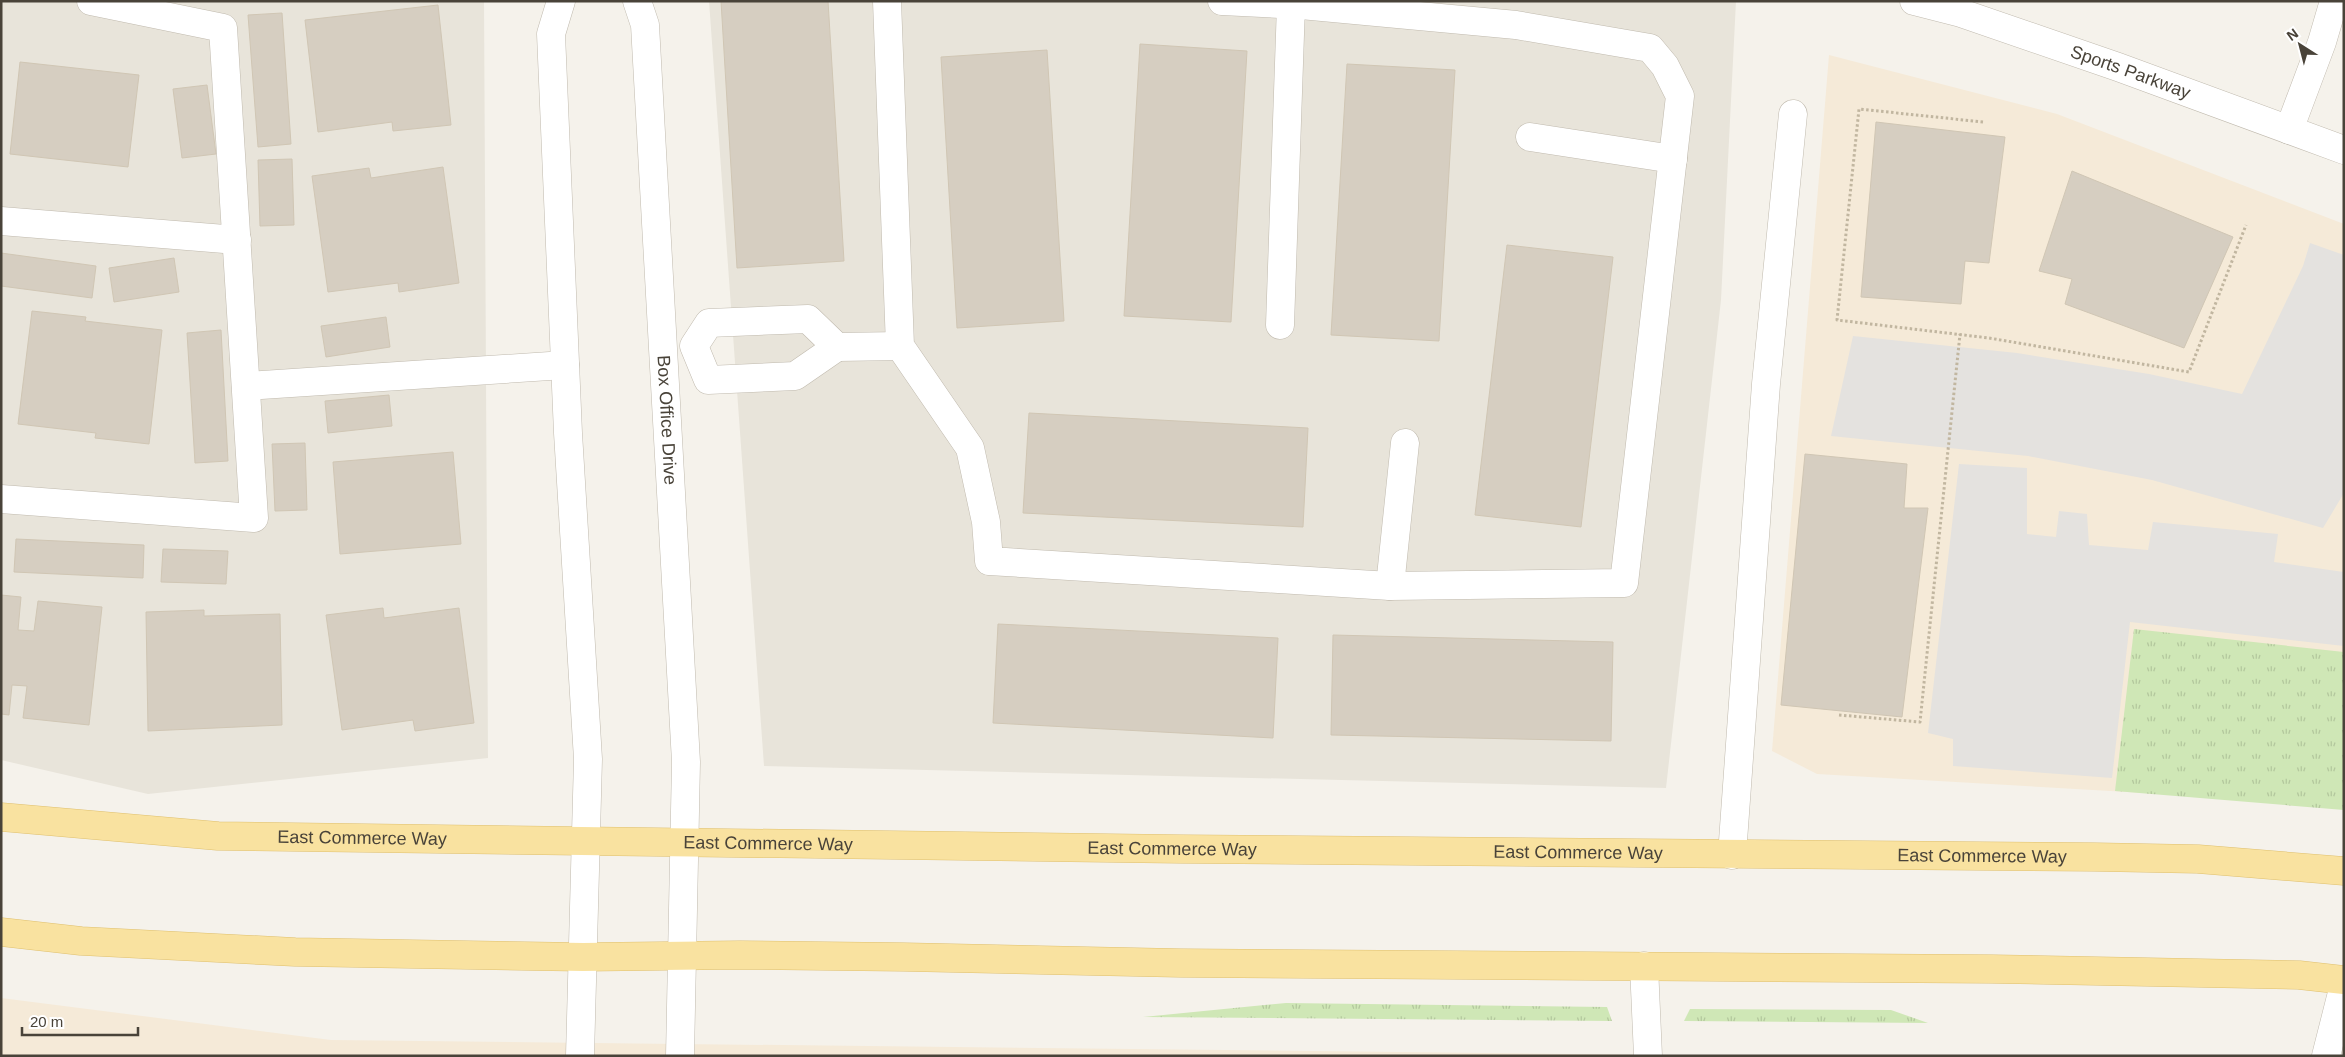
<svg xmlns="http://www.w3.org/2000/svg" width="2345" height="1057" viewBox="0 0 2345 1057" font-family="Helvetica,sans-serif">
  <defs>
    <pattern id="grass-tufts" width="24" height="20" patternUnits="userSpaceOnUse" patternTransform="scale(1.25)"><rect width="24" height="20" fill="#cfe7b6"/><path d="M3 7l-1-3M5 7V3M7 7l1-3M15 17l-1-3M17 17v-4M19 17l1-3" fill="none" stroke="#b3c79d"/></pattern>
  </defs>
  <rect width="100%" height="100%" fill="#f5f2eb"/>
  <g fill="#e8e4da">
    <path d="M1,1H484L488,758L148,794L1,760Z"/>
    <path d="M709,1H1736L1721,300L1666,788L764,766Z"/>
  </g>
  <g fill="#f5ead8">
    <path d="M1829,55L2057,114L2344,224V765L2318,803L1817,774L1772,751Z"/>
    <path d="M1,998L331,1040L1749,1056H1Z"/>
  </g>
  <g fill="url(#grass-tufts)">
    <path d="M2134,629L2344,652V810L2115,791Z"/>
    <path d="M1286,1003L1607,1007L1612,1021L1143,1017Z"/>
    <path d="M1690,1009L1891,1010L1928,1023L1684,1021Z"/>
  </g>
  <g fill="#e4e2df">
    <path d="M2310,243L2344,255V493L2323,528L2152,480L2028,456L1831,436L1853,336L2017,353L2149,374L2242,394L2303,266Z"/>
    <path d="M1959,464L2027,468V534L2056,537L2059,511L2087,514L2089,545L2148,550L2153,522L2278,534L2274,562L2344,572V646L2130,622L2112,778L1953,766V739L1928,733Z"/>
  </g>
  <g fill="#d6cec1" stroke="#d0c6b4">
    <path d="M721,1H828L844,261L737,268Z"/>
    <path d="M438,5L451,125L393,131L392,122L318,132L305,20Z"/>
    <path d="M282,13L291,144L258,147L248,15Z"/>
    <path d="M1140,44L1247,51L1231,322L1124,316Z"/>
    <path d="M1047,50L1064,321L957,328L941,57Z"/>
    <path d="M20,62L139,75L128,167L10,154Z"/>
    <path d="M1347,64L1455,70L1439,341L1331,335Z"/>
    <path d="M207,85L216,154L182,158L173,89Z"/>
    <path d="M1876,122L2005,137L1989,263L1965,261L1961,304L1861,297Z"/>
    <path d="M292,159L294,225L260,226L258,160Z"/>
    <path d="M443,167L459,283L399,292L398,283L328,292L312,176L369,168L371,178Z"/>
    <path d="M2072,171L2233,237L2184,348L2065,304L2072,279L2039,271Z"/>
    <path d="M1507,245L1613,257L1581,527L1475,515Z"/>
    <path d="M1,253L96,266L92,298L1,286Z"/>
    <path d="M174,258L179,292L114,302L109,268Z"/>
    <path d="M32,311L86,317L85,321L162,330L149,444L95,438L96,433L18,424Z"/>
    <path d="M386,317L390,347L326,357L321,326Z"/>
    <path d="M221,330L228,461L195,463L187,333Z"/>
    <path d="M389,395L392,426L328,433L325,401Z"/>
    <path d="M1029,413L1308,428L1303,527L1023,513Z"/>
    <path d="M305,443L307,510L275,511L272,444Z"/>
    <path d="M453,452L461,544L340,554L333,462Z"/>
    <path d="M1805,454L1907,464L1904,508H1928L1902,717L1781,705Z"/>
    <path d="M16,539L144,545L143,578L14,572Z"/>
    <path d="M163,549L228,551L226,584L161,582Z"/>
    <path d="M1,595L21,597L18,630L34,631L38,601L102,607L89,725L23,718L27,686L12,685L9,715L1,714Z"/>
    <path d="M383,608L384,618L459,608L474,723L415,731L413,720L342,730L326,615Z"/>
    <path d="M204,610V616L280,614L282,725L148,731L146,612Z"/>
    <path d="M998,624L1278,638L1273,738L993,723Z"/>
    <path d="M1333,635L1613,642L1611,741L1331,735Z"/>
  </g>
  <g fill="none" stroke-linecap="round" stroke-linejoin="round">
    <g stroke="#c0baae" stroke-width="29">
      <g id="minor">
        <path d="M561,1L551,34L568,433L588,759L580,1056"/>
        <path id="s1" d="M637,1L645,25L686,762L680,1056"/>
        <path d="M887,1L900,346L970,448L986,522L989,561L1390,586L1624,583L1680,96L1665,66L1650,48L1516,25L1301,5L1222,1"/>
        <path id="s2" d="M1914,1L1961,13L2118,67L2344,150"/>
        <path d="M2289,130L2322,42L2334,1"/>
        <path d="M1530,137L1673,159"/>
        <path d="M1,221L237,240"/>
        <path d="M808,319L837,347L795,376L708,380L694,346L709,323Z"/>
        <path d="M1280,325L1291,5"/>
        <path d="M837,347L900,346"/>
        <path d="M246,386L565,365"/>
        <path d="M1,499L254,518L223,28L91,1"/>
        <path d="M1390,586L1405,443"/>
        <path d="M1732,855L1766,384L1793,114"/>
        <path d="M1644,966L1648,1056"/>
        <path d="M2326,1056L2344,985"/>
      </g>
    </g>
    <g stroke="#dfc06f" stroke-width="29">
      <g id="major">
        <path id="s3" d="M1,817L218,836L1180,849L2095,857L2198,859L2344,871"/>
        <path d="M1,932L81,941L295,952L583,957L740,955L904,957L1180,963L1992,969L2299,975L2344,980"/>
      </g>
    </g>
    <g stroke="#c1b6a0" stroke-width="3" stroke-dasharray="2.5 2.5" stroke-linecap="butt">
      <path d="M1983,122L1859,109L1837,320L1989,338L2189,372L2246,225"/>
      <path d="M1839,715L1920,722L1960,334"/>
    </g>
    <use href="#minor" stroke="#fff" stroke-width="28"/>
    <use href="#major" stroke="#f9e2a0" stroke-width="28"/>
  </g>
  <g text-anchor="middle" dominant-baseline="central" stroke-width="4.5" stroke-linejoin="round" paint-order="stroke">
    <g font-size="18" fill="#494339" stroke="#fff">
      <text stroke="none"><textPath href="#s2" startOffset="228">Sports Parkway</textPath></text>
      <text stroke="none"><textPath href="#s1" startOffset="421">Box Office Drive</textPath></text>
      <text stroke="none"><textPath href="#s3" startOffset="362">East Commerce Way</textPath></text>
      <text stroke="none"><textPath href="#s3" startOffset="768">East Commerce Way</textPath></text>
      <text stroke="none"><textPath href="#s3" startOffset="1172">East Commerce Way</textPath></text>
      <text stroke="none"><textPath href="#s3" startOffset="1578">East Commerce Way</textPath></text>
      <text stroke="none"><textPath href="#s3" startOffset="1982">East Commerce Way</textPath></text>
    </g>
  </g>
  <rect width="2345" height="1057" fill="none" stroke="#494339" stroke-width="5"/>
  <g transform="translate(2300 45) rotate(324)" stroke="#ffffff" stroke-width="4" paint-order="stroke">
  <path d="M0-4L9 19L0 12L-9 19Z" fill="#494339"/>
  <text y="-8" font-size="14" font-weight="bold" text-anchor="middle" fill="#494339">N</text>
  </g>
  <path d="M22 1027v8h116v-8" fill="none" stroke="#494339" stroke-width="2.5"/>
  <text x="30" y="1027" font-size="15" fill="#494339" stroke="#ffffff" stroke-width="4" paint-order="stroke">20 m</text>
</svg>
